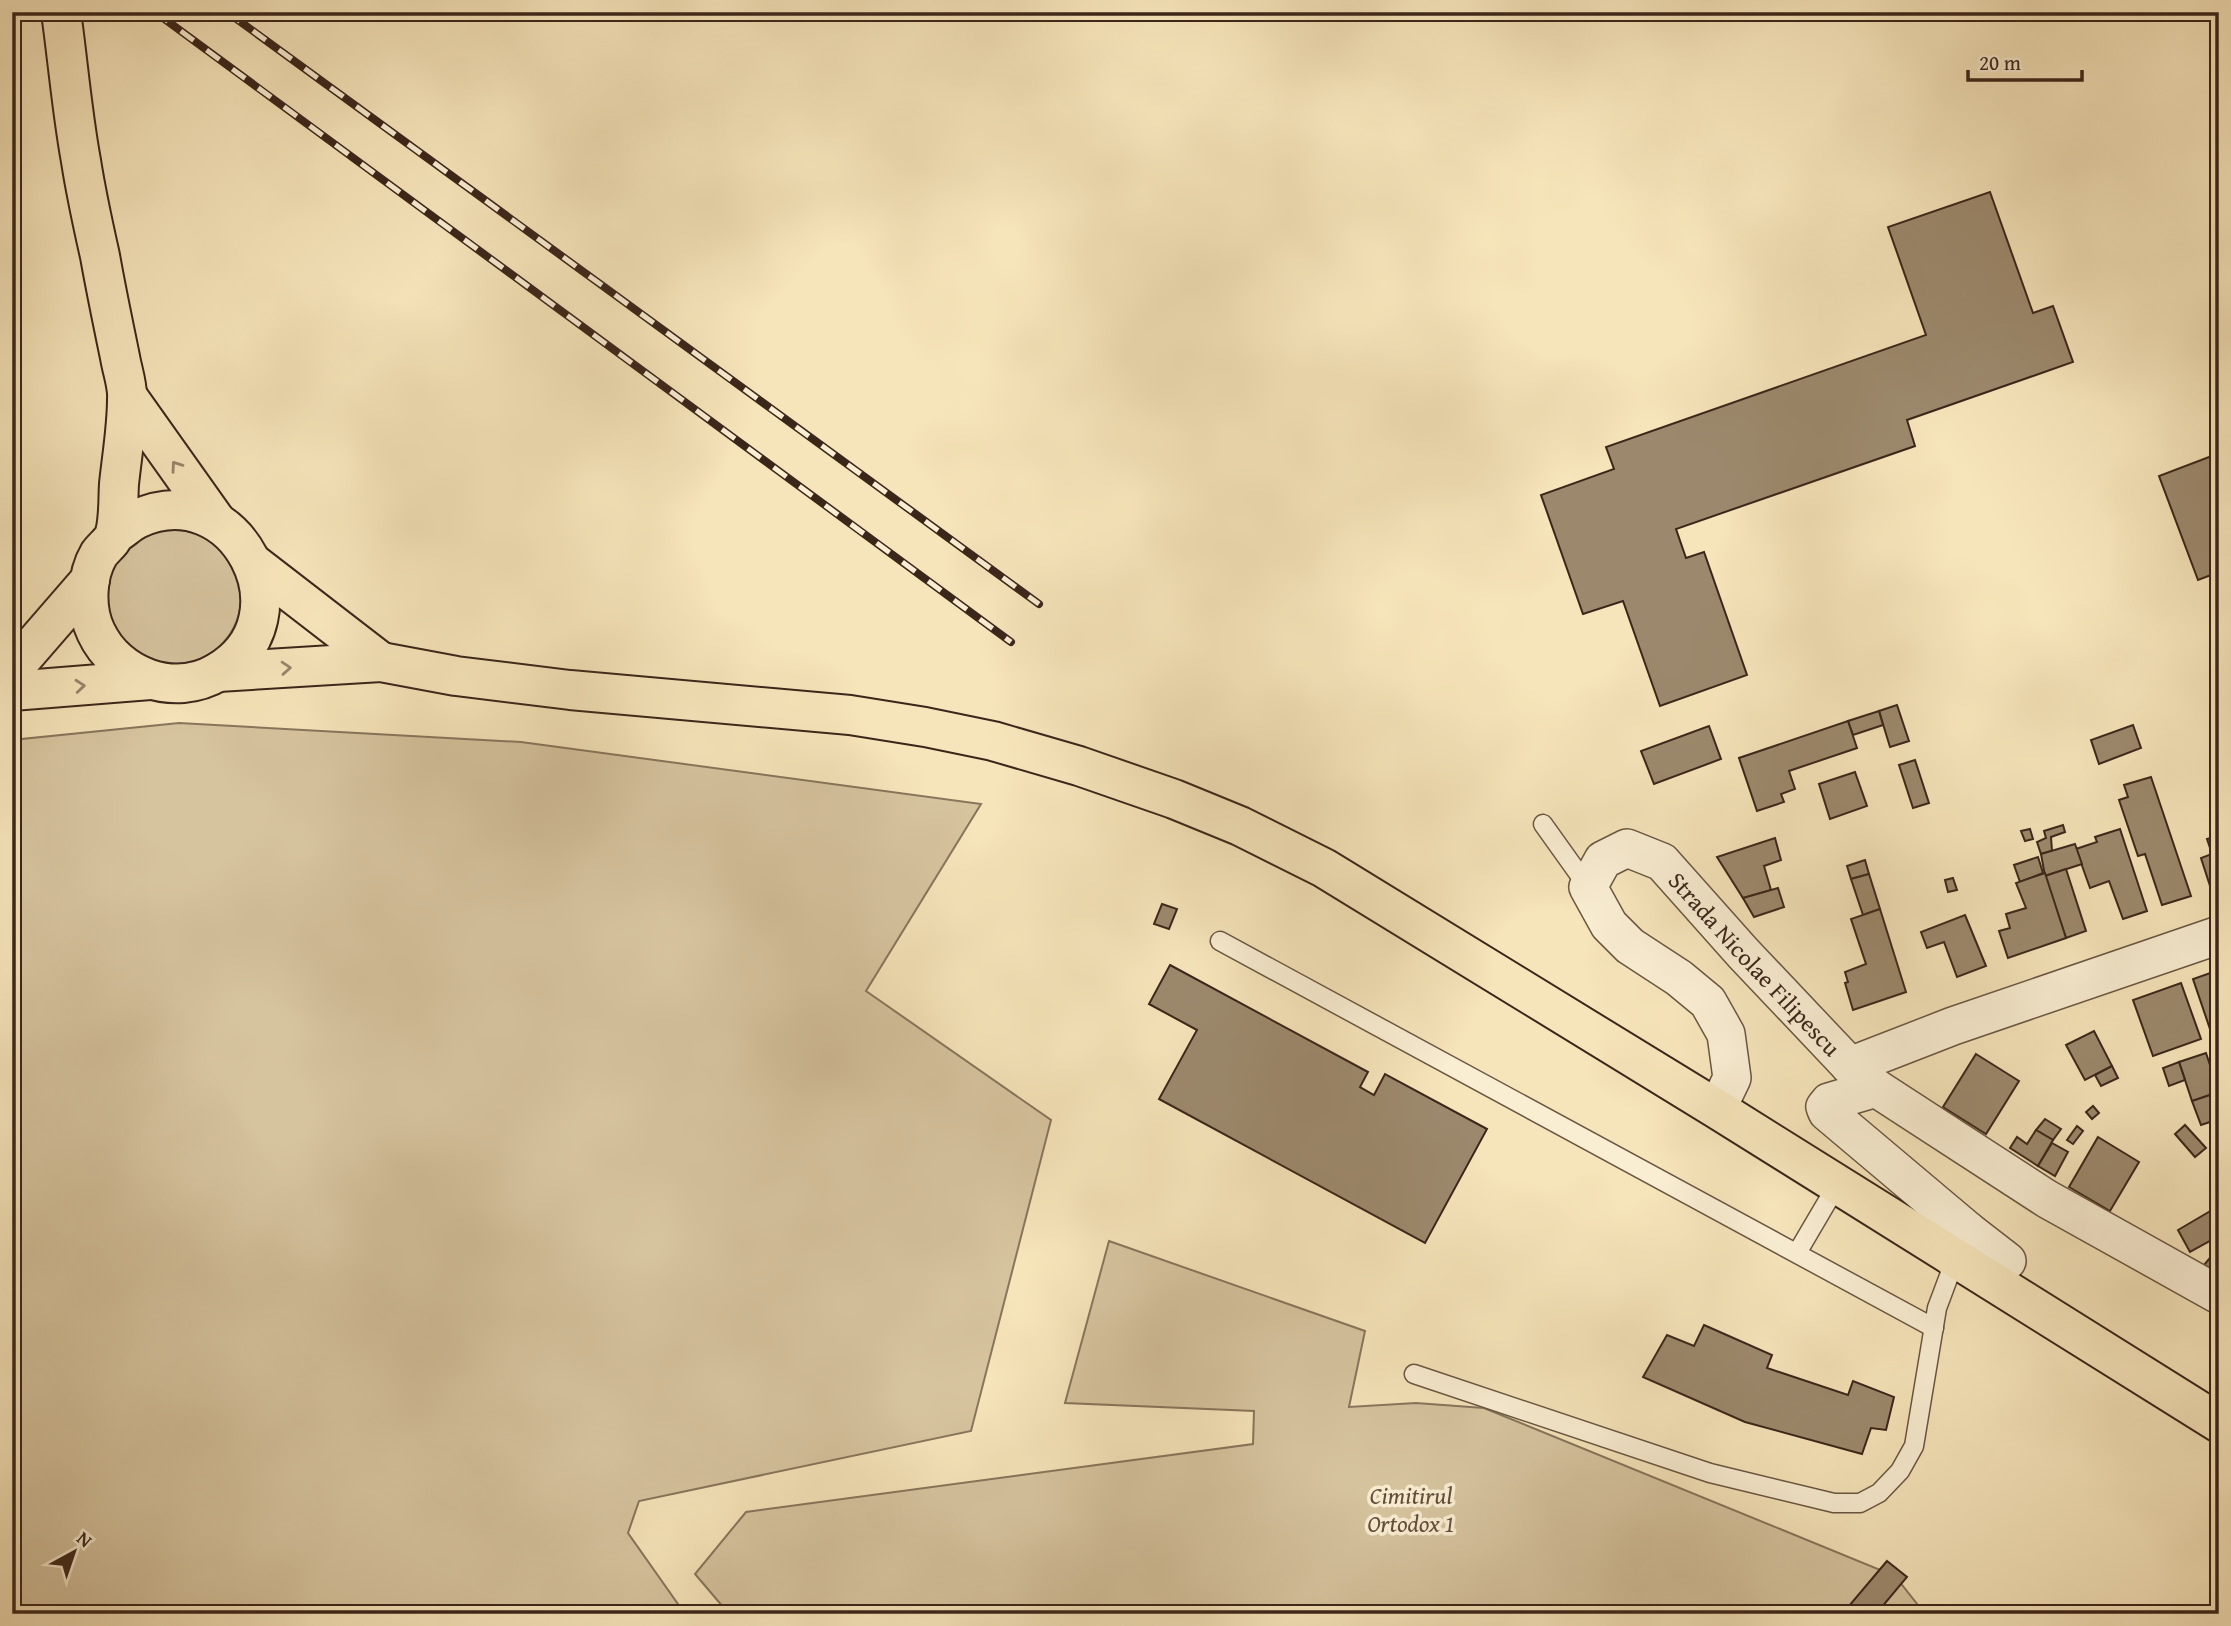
<svg xmlns="http://www.w3.org/2000/svg" width="2231" height="1626" viewBox="0 0 2231 1626" font-family="'Gentium Book Plus',serif">
  <rect width="100%" height="100%" fill="#f6e4ba"/>
  <filter id="stains"><feTurbulence type="fractalNoise" baseFrequency=".00286" numOctaves="4"/><feColorMatrix values="0 0 0 0 .2 0 0 0 0 .09 0 0 0 0 .02 0 0 0 .5 -.17"/></filter>
  <radialGradient id="worn" r=".72"><stop offset=".6" stop-color="#630" stop-opacity="0"/><stop offset="1" stop-color="#630" stop-opacity=".3"/></radialGradient>
  <g fill="#d6c49f" stroke="#88755c" stroke-width="2">
    <circle cx="174" cy="597" r="67"/>
    <path d="M179,723L521,742L981,804L866,991L1051,1120L971,1431L639,1501L628,1533L685,1614H12V740Z"/>
    <path d="M1109,1241L1365,1331L1349,1407L1416,1403L1484,1408L1895,1576L1925,1614H729L695,1574L746,1512L1253,1444L1254,1411L1065,1403Z"/>
  </g>
  <g fill="#9c896d" stroke="#3b261a" stroke-width="2">
    <path d="M1990,192L2033,313L2053,306L2073,362L1907,420L1915,446L1676,529L1686,558L1704,552L1747,675L1660,706L1623,601L1583,614L1541,495L1614,469L1606,447L1926,335L1888,227Z"/>
    <path d="M2217,454L2219,572L2198,580L2159,476Z"/>
    <path d="M1897,705L1909,741L1890,747L1879,711Z"/>
    <path d="M1879,711L1883,725L1853,735L1848,721Z"/>
    <path d="M1848,721L1857,748L1789,771L1795,789L1781,794L1784,802L1757,811L1739,758Z"/>
    <path d="M2133,725L2141,748L2099,764L2091,740Z"/>
    <path d="M1709,726L1721,759L1654,784L1641,751Z"/>
    <path d="M1915,760L1929,803L1913,808L1899,765Z"/>
    <path d="M1855,772L1867,806L1830,819L1819,784Z"/>
    <path d="M2151,777L2191,896L2162,905L2145,854L2138,856L2119,800L2128,797L2124,785Z"/>
    <path d="M2219,819V886L2211,889L2201,858L2212,854L2207,839L2219,836L2213,821Z"/>
    <path d="M2063,825L2065,832L2051,837L2052,851L2041,854L2037,842L2046,838L2044,831Z"/>
    <path d="M2030,829L2033,839L2025,841L2021,831Z"/>
    <path d="M2120,829L2147,911L2123,919L2109,881L2090,888L2076,849L2097,842L2095,837Z"/>
    <path d="M1775,838L1781,860L1764,866L1771,890L1743,898L1717,857Z"/>
    <path d="M2075,844L2082,864L2045,876L2041,854Z"/>
    <path d="M2038,857L2043,873L2020,882L2014,865Z"/>
    <path d="M1865,860L1869,874L1851,879L1847,866Z"/>
    <path d="M2066,869L2086,931L2066,938L2045,876Z"/>
    <path d="M2045,873L2066,938L2008,958L1999,931L2010,928L2006,914L2026,908L2016,883Z"/>
    <path d="M1869,874L1880,909L1863,915L1851,879Z"/>
    <path d="M1953,878L1957,890L1948,892L1945,880Z"/>
    <path d="M1778,888L1784,907L1754,917L1743,898Z"/>
    <path d="M1162,904L1177,909L1169,929L1154,924Z"/>
    <path d="M1880,909L1906,992L1853,1010L1845,983L1848,982L1845,972L1866,964L1851,919Z"/>
    <path d="M1965,915L1986,966L1957,977L1944,942L1927,948L1921,932Z"/>
    <path d="M1170,965L1368,1072L1360,1087L1374,1095L1385,1074L1487,1129L1425,1243L1159,1099L1197,1030L1149,1004Z"/>
    <path d="M2216,971L2219,978V1036L2217,1030L2211,1032L2193,979Z"/>
    <path d="M2181,983L2201,1039L2153,1056L2133,1000Z"/>
    <path d="M2094,1031L2112,1066L2085,1080L2066,1045Z"/>
    <path d="M2206,1053L2219,1092L2192,1101L2179,1062Z"/>
    <path d="M1976,1054L2019,1081L1986,1134L1943,1107Z"/>
    <path d="M2179,1062L2185,1080L2169,1086L2163,1068Z"/>
    <path d="M2112,1066L2118,1078L2101,1086L2095,1075Z"/>
    <path d="M2219,1092V1119L2201,1125L2192,1101Z"/>
    <path d="M2093,1106L2099,1113L2092,1119L2086,1112Z"/>
    <path d="M2045,1119L2061,1129L2053,1140L2036,1130Z"/>
    <path d="M2185,1125L2206,1148L2195,1157L2175,1134Z"/>
    <path d="M2077,1126L2083,1131L2073,1144L2067,1140Z"/>
    <path d="M2036,1130L2053,1140L2038,1166L2010,1148L2017,1137L2027,1144Z"/>
    <path d="M2098,1137L2139,1162L2110,1211L2069,1187Z"/>
    <path d="M2052,1143L2068,1152L2055,1176L2038,1166Z"/>
    <path d="M2219,1206V1236L2190,1252L2178,1230Z"/>
    <path d="M2219,1247V1274L2204,1265Z"/>
    <path d="M1704,1325L1772,1355L1767,1368L1848,1395L1853,1381L1894,1397L1886,1430L1871,1428L1862,1454L1745,1422L1643,1377L1667,1335L1694,1346Z"/>
    <path d="M1887,1561L1907,1577L1876,1614L1843,1613Z"/>
  </g>
  <g fill="none" stroke-linecap="round" stroke-linejoin="round">
    <g stroke="#6a5642" stroke-width="21">
      <g id="lane">
        <path d="M1543,824L1588,887"/>
        <path d="M1220,941L1934,1328"/>
        <path d="M1797,1253L1837,1185"/>
        <path d="M1414,1374L1710,1473L1834,1503H1860L1879,1493L1900,1471L1914,1446L1937,1308L1955,1260"/>
      </g>
    </g>
    <g stroke="#6a5642" stroke-width="40">
      <g id="street">
        <path d="M1850,1066L1953,1026L2219,935"/>
        <path d="M1876,1088L1829,1102L1825,1107L1827,1112L1967,1230L1955,1260"/>
        <path id="s1" d="M1717,1109L1732,1078L1726,1034L1708,1002L1679,978L1630,946L1609,925L1588,887L1603,860L1627,848L1662,862L1743,953L1850,1066L1876,1088L2047,1199L2219,1295"/>
        <path d="M1967,1230L2007,1261"/>
      </g>
    </g>
    <g stroke="#3b261a" stroke-width="42">
      <g id="primary">
        <path d="M12,670L90,580"/>
        <path d="M12,691L150,680"/>
      </g>
    </g>
    <g stroke="#3b261a" stroke-width="42">
      <g id="highway">
        <path d="M61,12C68,62 72,112 81,161C86,193 93,225 100,256C106,290 113,323 120,357C122,370 128,385 127,399C127,427 122,456 119,484C118,500 119,518 115,533C113,541 104,547 99,554C86,576 85,609 96,632C117,677 174,698 218,672C311,618 235,473 137,519C129,523 122,530 115,534"/>
        <path d="M128,397L216,521"/>
        <path d="M254,564L381,662"/>
        <path d="M218,672L381,662L456,676L570,690L850,715L925,727L993,741L1079,766L1174,799L1240,826L1324,868L1717,1109L2219,1423"/>
      </g>
    </g>
    <use href="#lane" stroke="#f9edd2" stroke-width="18"/>
    <use href="#street" stroke="#f9edd2" stroke-width="37"/>
    <use href="#primary" stroke="#f6e4ba" stroke-width="38"/>
    <use href="#highway" stroke="#f6e4ba" stroke-width="38"/>
    <g stroke="#3b261a" stroke-width="8">
      <g id="rail">
        <path d="M155,12L1011,642"/>
        <path d="M227,12L1039,604"/>
      </g>
    </g>
    <use href="#rail" stroke="#f9edd2" stroke-width="5" stroke-dasharray="16" stroke-linecap="butt"/>
  </g>
  <defs><path id="oneway-chevron" d="M-2-3.5L2.5 0L-2 3.5" fill="none" stroke-width="1.6" stroke-linecap="round" stroke-linejoin="round" transform="scale(1.75)"/></defs>
  <g stroke="#98856a">
    <use href="#oneway-chevron" transform="translate(176 466) rotate(-125)"/>
    <use href="#oneway-chevron" transform="translate(286 668) rotate(-4)"/>
    <use href="#oneway-chevron" transform="translate(80 686) rotate(-5)"/>
  </g>
  <g text-anchor="middle" dominant-baseline="central" stroke-width="7" stroke-linejoin="round" paint-order="stroke">
    <g font-size="24" fill="#3b261a" stroke="#f9edd2">
      <text stroke="none"><textPath href="#s1" startOffset="518">Strada Nicolae Filipescu</textPath></text>
    </g>
    <g font-size="24" font-style="italic" fill="#624e3b" stroke="#f9edd2">
      <text x="1411" y="1495">Cimitirul<tspan x="1411" dy="28">Ortodox 1</tspan></text>
    </g>
  </g>
  <rect width="2231" height="1626" fill="none" stroke="#f6e4ba" stroke-width="42"/>
  <rect x="14" y="14" width="2203" height="1598" fill="none" stroke="#3b261a" stroke-width="3.5"/>
  <rect x="21" y="21" width="2189" height="1584" fill="none" stroke="#3b261a" stroke-width="2"/>
  <g transform="translate(74 1552) rotate(40)" stroke="#f9edd2" stroke-width="5" paint-order="stroke">
  <path d="M0-5L12 26L0 18L-12 26Z" fill="#3b261a"/>
  <text y="-10" font-size="19" font-weight="bold" text-anchor="middle" fill="#3b261a">N</text>
  </g>
  <path d="M1968 70v10h114v-10" fill="none" stroke="#3b261a" stroke-width="3.5"/>
  <text x="1979" y="70" font-size="21" fill="#3b261a" stroke="#f9edd2" stroke-width="5" paint-order="stroke">20 m</text>
  <rect width="100%" height="100%" filter="url(#stains)"/>
  <rect width="100%" height="100%" fill="url(#worn)"/>
</svg>
